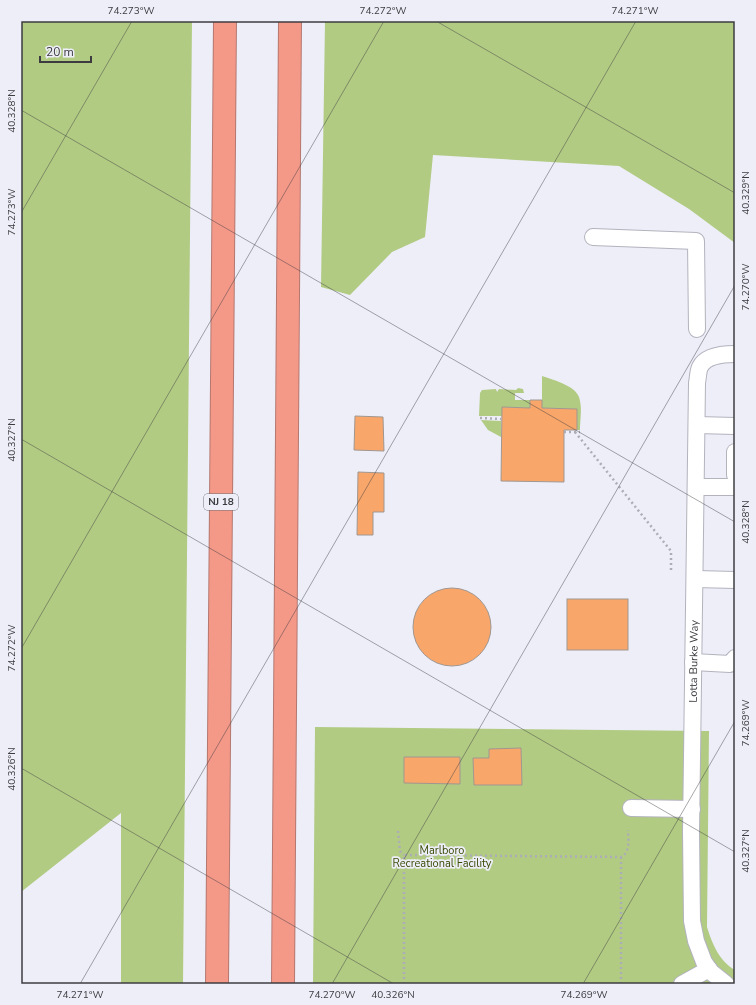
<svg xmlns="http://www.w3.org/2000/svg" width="756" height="1005" viewBox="0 0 756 1005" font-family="'Nunito Sans',sans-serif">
  <rect width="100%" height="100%" fill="#eeeef9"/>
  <g fill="#b1cb83">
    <path d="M21,21H192L183,984H121V813L21,892Z"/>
    <path d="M325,21H735V243L689,209L619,166L433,155L425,237L392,252L350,295L321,287Z"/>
    <path d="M542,376C553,380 579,386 580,401C582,410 580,421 580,430H577V409L542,408Z"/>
    <path d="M518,388L523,389L524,393H515V400H530V408L502,407V416H479L480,393L482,390L496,389L497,392L499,389L516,390Z"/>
    <path d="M481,420L501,421V437L488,430Z"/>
    <path d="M315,727L709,731L707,927C712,943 719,961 735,970V984H313Z"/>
  </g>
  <g fill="#f9a66a" stroke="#a09790">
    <path d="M530,400H542V408L577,409V430H564V482L501,481L502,407L530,408Z"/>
    <path d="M355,416L383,417L384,451L354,450Z"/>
    <path d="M358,472L384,473V512H373V535H357Z"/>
    <circle cx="452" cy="627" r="39"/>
    <rect x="567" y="599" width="61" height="51"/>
    <path d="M521,748L522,785H474L473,758H489V749Z"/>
    <path d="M404,757H460V784L404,783Z"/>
  </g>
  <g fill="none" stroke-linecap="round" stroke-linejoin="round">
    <g stroke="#b3b3be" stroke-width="18">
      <g id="minor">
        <path d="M593,237L696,241L697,329"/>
        <path d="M697,425L735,426"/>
        <path d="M735,452V475"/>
        <path d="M696,487H735"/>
        <path d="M696,579L735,580"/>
        <path d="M693,662L730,664L735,658"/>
        <path d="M631,808L692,809"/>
        <path d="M682,984L709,969"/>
        <path id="s1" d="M726,984L711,972L704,962L696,941L692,921L691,832L697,383C698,378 698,371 700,367C706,355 724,354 735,354"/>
      </g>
    </g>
    <g stroke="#b4786f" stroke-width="24">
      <g id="highway">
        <path d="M217,984L225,21"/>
        <path d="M283,984L290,21"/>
      </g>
    </g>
    <g stroke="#adadb6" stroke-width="2.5" stroke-dasharray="2 3" stroke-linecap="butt">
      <path d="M480,418L501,419"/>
      <path d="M564,432H580"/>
      <path d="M575,432L671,551V571"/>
      <path d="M398,831L400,851L404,855"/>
      <path d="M404,984V855L621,857C631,852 628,839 628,830"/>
      <path d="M621,984V857"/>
    </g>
    <use href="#minor" stroke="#fff" stroke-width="16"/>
    <use href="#highway" stroke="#f49888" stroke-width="22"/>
  </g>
  <path fill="none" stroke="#3c3c40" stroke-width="1" stroke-opacity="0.45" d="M436,21L735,193M21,110L735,522M21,213L132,21M21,439L735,852M21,649L384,21M21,768L394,984M80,984L636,21M332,984L735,285M583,984L735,721"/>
  <g text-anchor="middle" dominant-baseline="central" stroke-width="3.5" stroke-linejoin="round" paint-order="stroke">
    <rect fill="#eeeef9" stroke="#717178" stroke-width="1" x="204" y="494" width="34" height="16" rx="3"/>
    <g font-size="10" font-weight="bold" fill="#3c3c40">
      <text x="221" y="502">NJ 18</text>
    </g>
    <g font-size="11" fill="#3c3c40" stroke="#eeeef9">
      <text stroke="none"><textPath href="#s1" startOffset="334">Lotta Burke Way</textPath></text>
    </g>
    <g font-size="11" fill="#394c05" stroke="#eeeef9">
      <text x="442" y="850">Marlboro<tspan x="442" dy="13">Recreational Facility</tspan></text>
    </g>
  </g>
  <rect width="756" height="1005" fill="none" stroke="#eeeef9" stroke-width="44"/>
  <path d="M40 56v6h51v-6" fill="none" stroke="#3c3c40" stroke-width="2"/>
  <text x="46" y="56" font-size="12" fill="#3c3c40" stroke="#eeeef9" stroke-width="3" paint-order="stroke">20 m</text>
  <rect x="22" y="22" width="712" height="961" fill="none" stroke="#3c3c40" stroke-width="1.5"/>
  <g font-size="10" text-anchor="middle" fill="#3c3c40">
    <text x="131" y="14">74.273°W</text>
    <text x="383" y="14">74.272°W</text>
    <text x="635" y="14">74.271°W</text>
    <text transform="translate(11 111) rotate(-90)" y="4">40.328°N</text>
    <text transform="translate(745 193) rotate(-90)" y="4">40.329°N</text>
    <text transform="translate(11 212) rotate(-90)" y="4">74.273°W</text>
    <text transform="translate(745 287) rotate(-90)" y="4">74.270°W</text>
    <text transform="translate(11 440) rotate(-90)" y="4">40.327°N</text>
    <text transform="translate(745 522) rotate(-90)" y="4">40.328°N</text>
    <text transform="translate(11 648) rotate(-90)" y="4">74.272°W</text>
    <text transform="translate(745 723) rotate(-90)" y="4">74.269°W</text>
    <text transform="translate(11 769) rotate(-90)" y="4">40.326°N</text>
    <text transform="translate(745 851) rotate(-90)" y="4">40.327°N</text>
    <text x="80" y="998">74.271°W</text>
    <text x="332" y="998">74.270°W</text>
    <text x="393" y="998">40.326°N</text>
    <text x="584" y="998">74.269°W</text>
  </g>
</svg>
